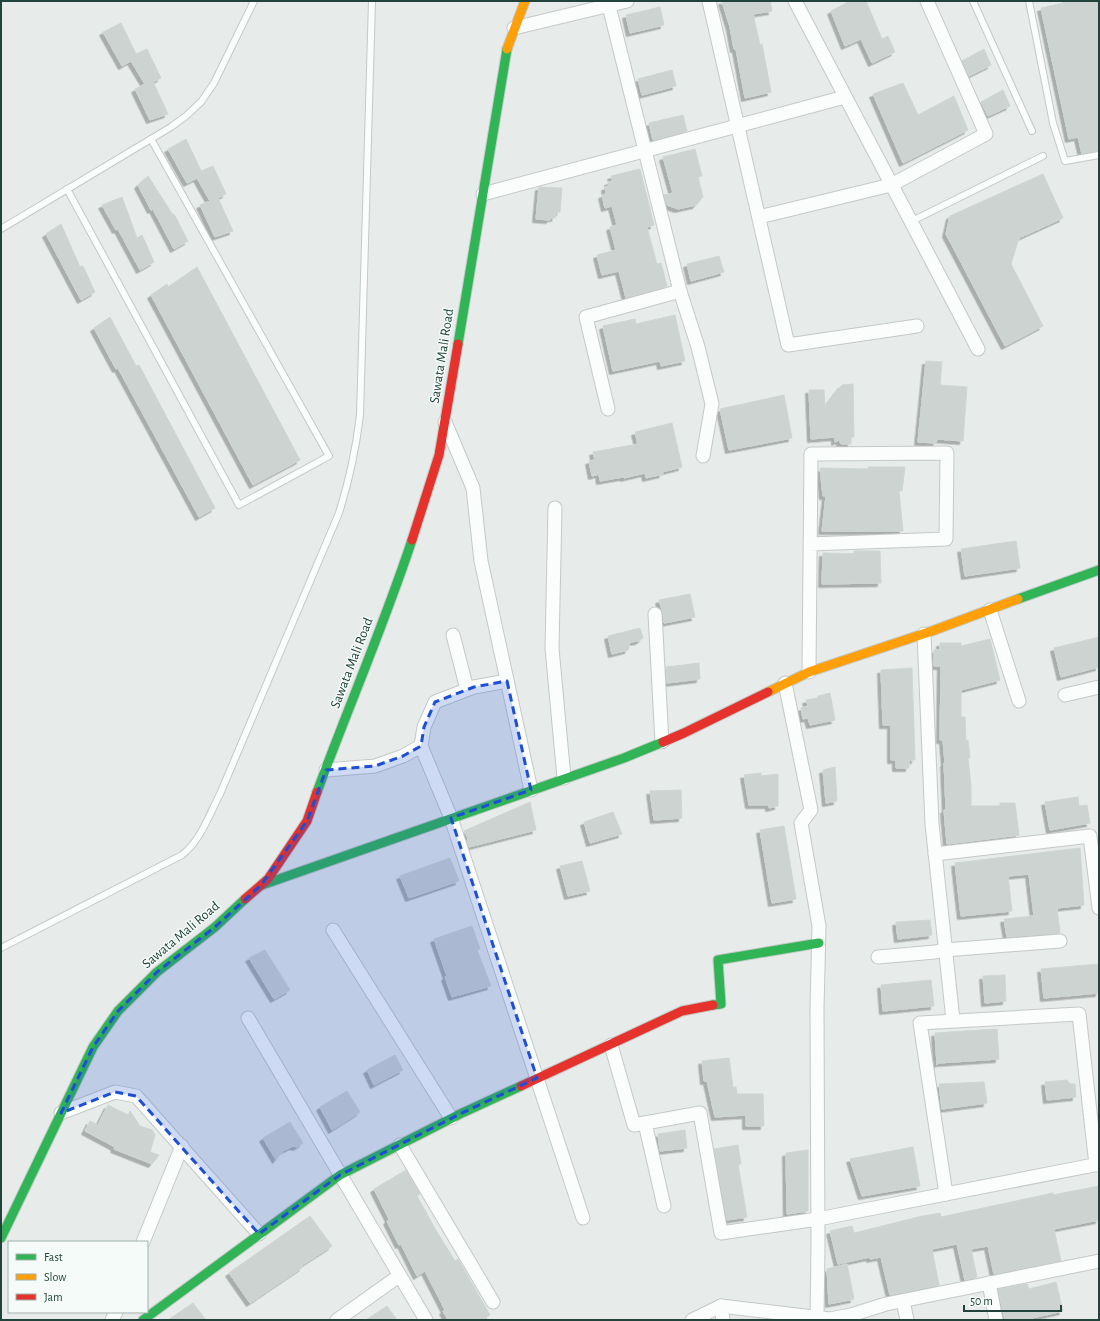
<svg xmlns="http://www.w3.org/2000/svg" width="1100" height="1321" viewBox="0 0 1100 1321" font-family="'Alegreya Sans',sans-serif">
  <defs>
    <filter id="shadow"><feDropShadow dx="-3.5" dy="3.5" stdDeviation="0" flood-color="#0004"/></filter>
  </defs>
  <rect width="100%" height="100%" fill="#e7ecea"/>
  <g fill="#cdd3d1" stroke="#cfd5d3" filter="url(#shadow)">
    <path d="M722,1H770L772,11L753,14L760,45L762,44L771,92L745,98L736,49H734L730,27Z"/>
    <path d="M850,1H866L882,39L888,36L895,52L872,63L861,39L845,46L831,11Z"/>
    <path d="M1062,1H1099V151L1082,154L1078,137L1069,139L1041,8L1063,3Z"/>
    <path d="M660,7L664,25L630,33L626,15Z"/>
    <path d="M121,23L136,54L147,49L161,78L153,82L168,114L150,120L135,89L145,84L131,61L122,66L103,32Z"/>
    <path d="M984,49L991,65L969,76L962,61Z"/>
    <path d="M672,70L676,86L642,95L638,79Z"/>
    <path d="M903,83L918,115L954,96L968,130L903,163L873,94Z"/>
    <path d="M1003,90L1010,106L988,116L981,102Z"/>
    <path d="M683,115L687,131L653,140L649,123Z"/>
    <path d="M186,139L201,171L213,166L226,194L218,198L233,231L215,237L200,205L210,201L197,178L187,183L168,149Z"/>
    <path d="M695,149L702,176L698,177L703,197L696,205L678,209L667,205L664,195L673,193L663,157Z"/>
    <path d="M640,169L654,225L647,227L657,264L661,263L667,286L626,298L619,271L602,275L597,255L616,250L610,227L617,225L612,206L605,208L602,195L606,194L605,187L609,186L608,182L613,181L611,176Z"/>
    <path d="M1043,174L1063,218L1019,238L1011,264L1043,326L1005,346L946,234L950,216Z"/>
    <path d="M148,176L173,215L174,214L188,241L174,249L153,209L151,210L138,185Z"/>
    <path d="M539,187L562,188L560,212H556L555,218H550V220L536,219Z"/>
    <path d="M122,197L137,238L142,235L154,262L140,270L118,229L116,230L102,205Z"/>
    <path d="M61,224L80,267L83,266L95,292L81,300L46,234Z"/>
    <path d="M719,256L724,272L691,281L687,264Z"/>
    <path d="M197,267L300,460L253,485L151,295L167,284L168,287Z"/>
    <path d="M675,315L685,361L661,366L660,361L613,371L603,326L635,319L636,324Z"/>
    <path d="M110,317L136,366L139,365L215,508L199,517L118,368L116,369L94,328Z"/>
    <path d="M926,361L942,362L940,385L967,387L963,441L937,439L936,443L918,442Z"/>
    <path d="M853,384L854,437H851V444H841L839,440L835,442V437L811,439L809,390H824L825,407L842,385Z"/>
    <path d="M784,395L792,438L729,450L720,409Z"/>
    <path d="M672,423L682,467L662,472L663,474L646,478L645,473L624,478L623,477L600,481L599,474L592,476L589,461L595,460L593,452L638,444L635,432Z"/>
    <path d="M868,467H905L902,491H899L903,531H822L826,496H823L820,468L869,469Z"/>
    <path d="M1016,541L1020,568L965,576L961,549Z"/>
    <path d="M854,551H880L881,583L822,584L823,553L854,554Z"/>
    <path d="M690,594L695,617L664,623L663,613L659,600Z"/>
    <path d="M640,628L643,638L639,641L630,642L628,650L612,654L608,636Z"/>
    <path d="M1099,637V667L1061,677L1054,648Z"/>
    <path d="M990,639L1000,680L961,690V717H965L966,741L968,740L970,758H968L971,786V806H1000V803H1015L1019,835L947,844L944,810L946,809L944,763H945L943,740H940L941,666H934V650H940V643H961V646Z"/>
    <path d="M699,663L700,679L667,683L666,667Z"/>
    <path d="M912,668L915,760H909V768H896V760H891V725H883L881,670Z"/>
    <path d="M830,693L835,720L810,725L808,718L803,719L801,708L808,706L806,700L818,698V696Z"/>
    <path d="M835,767L837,801L826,803L823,770Z"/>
    <path d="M761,773V776L778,774V806L769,808V805H749L744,775Z"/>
    <path d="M681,790L682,818L654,820L650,791Z"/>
    <path d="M1078,797L1079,806L1087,805L1090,823L1050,830L1045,802Z"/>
    <path d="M530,802L536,830L469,847L467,841L468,838L464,831Z"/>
    <path d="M613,812L622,834L590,843L584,822Z"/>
    <path d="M784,826L796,899L772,903L760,830Z"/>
    <path d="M1080,848L1084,905L1057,908L1060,933L1007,937L1004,919L1034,916L1029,874L1008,876L1012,911L961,916L955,863Z"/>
    <path d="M450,858L459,881L409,898L400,876Z"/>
    <path d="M582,861L590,891L568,896L560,866Z"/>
    <path d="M930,920L932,935L898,939L896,922Z"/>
    <path d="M472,926L480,949L477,950L491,986L452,997L445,977L447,976L434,939Z"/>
    <path d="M265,950L290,990L274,999L249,958Z"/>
    <path d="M1099,964V993L1044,998L1041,969Z"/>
    <path d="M1005,975L1006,1001L985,1003L983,976Z"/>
    <path d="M931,980L934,1006L883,1011L881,985Z"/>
    <path d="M997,1029L999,1059L939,1063L937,1065L935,1033Z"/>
    <path d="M395,1055L403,1070L374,1085L367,1070Z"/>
    <path d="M729,1058L733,1087H736L737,1094H763L764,1126H746V1115L715,1117L707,1081H704L702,1061Z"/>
    <path d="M1067,1080L1070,1084H1075L1076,1097L1047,1100L1045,1082Z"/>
    <path d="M984,1082L987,1103L942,1109L939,1084Z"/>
    <path d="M347,1091L360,1112L332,1130L320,1107Z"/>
    <path d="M108,1105L128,1115L130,1111L140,1126L152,1130L155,1135L150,1152L159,1155L152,1164L114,1149L115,1147L85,1131L90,1121L98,1125Z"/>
    <path d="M290,1122L303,1143L297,1147L293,1146L283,1151L276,1160L263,1138Z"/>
    <path d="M685,1130L687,1148L660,1151L658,1134Z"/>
    <path d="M738,1145L741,1164H738L747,1217L727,1220L714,1149Z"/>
    <path d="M913,1147L920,1186L862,1196L850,1159Z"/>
    <path d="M808,1150V1211L787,1214L786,1153Z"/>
    <path d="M406,1170L420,1194L417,1196L437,1232L455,1261L458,1259L490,1315L482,1320H448L443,1311L445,1310L425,1271L417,1276L401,1244L399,1245L387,1221L389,1219L374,1189Z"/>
    <path d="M1099,1186V1220L1054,1229L1061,1261L994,1274L988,1246L971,1249L977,1277L965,1280L957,1244L932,1249L939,1285L890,1295L881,1257L870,1259V1257L838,1264L830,1231L852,1226L854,1233L918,1217L940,1213L941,1217L1053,1193V1195Z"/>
    <path d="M310,1216L332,1246L301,1266L303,1267L250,1303L229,1273Z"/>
    <path d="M847,1264L854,1299L829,1304L827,1269Z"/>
    <path d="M1056,1282L1063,1311L1028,1319V1320H1005L998,1289L1027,1284L1029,1289Z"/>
    <path d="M193,1303L206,1320H168Z"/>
    <path d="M387,1306L397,1320H366Z"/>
  </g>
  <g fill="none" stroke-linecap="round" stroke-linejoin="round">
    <g stroke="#c4c9c7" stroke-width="8">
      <g id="lane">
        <path d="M973,1L1032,131"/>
        <path d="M1029,1L1053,123L1065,161L1099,155"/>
        <path d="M67,189L239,505L329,456L151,139"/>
        <path d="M910,222L1043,156"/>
        <path d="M1,229L171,127L186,116L201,102L214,83L254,1"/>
        <path d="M1,948L182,855C201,840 209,815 220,794L339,513C349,481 356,449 360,415L372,1"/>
      </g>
    </g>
    <g stroke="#c4c9c7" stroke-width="15">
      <g id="street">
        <path d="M709,1L788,345L917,326"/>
        <path d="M795,1L978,349"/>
        <path d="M609,6L680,291L698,347L712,404L703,456"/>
        <path d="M514,28L627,1"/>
        <path d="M483,194L845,97"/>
        <path d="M759,217L891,185L986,134L927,1"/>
        <path d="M608,409L586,317L680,291"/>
        <path d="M445,422L473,488L481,561L531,790"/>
        <path d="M555,508L552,648L564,778"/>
        <path d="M990,610L1019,701"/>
        <path d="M655,614L662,742"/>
        <path d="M924,634L932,824L953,1020"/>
        <path d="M453,635L467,689"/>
        <path d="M809,672L811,454L947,453L946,539L810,544"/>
        <path d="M507,681L474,687L435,702L424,727L421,746L451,818L583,1218"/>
        <path d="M785,683L811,810L801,823L819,926L817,1009L818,1246L817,1320"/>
        <path d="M1065,695L1099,687"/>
        <path d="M326,770L375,766L403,756L421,746"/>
        <path d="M935,854L1090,836L1099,908"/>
        <path d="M333,930L451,1118"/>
        <path d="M878,957L935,952L945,950L1060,941"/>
        <path d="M248,1018L426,1320"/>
        <path d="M611,1045L634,1125L700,1113L721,1233L818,1219L1099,1164"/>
        <path d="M61,1113L115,1092L136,1096L259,1234"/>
        <path d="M645,1123L664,1206"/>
        <path d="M400,1145L493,1302"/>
        <path d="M946,1194L920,1023L1079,1014L1096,1165"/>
        <path d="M143,1242L182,1146"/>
        <path d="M989,1283L996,1320"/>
        <path d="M903,1301L907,1320"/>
        <path d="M721,1306L723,1320"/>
        <path d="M112,1320L116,1312"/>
        <path d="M337,1320L399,1276"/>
        <path d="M692,1320L721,1306L830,1319L851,1315L886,1304L1099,1261"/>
      </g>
    </g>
    <g stroke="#c2cac7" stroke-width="11">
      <g id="fast">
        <path d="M458,344L507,49"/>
        <path d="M1018,599L1099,570"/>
        <path d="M317,792C348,708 384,625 412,540"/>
        <path d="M262,885L624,758L663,742"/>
        <path d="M713,1005L721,1004L718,960L819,943"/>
        <path d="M1,1238L93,1047L118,1011L157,972L215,927L245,899"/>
        <path d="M143,1320L340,1175L460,1114L521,1086"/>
      </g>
    </g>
    <g stroke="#c2cac7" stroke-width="11">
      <g id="slow">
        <path d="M507,49L525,1"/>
        <path d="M768,692L809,672L932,631L1018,599"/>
      </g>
    </g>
    <g stroke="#c2cac7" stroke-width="11">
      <g id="jam">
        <path d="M412,540L439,455L458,344"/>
        <path d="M663,742L684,733L768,692"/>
        <path d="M245,899L268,879L307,821L317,792"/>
        <path d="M521,1086L682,1011L713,1005"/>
      </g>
    </g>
    <use href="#lane" stroke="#fbfcfc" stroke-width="6"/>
    <use href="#street" stroke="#fbfcfc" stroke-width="13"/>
    <use href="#fast" stroke="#30b455" stroke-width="9"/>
    <use href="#slow" stroke="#ff9f0a" stroke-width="9"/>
    <use href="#jam" stroke="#e5322d" stroke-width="9"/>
  </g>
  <path fill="#1d4ed8" fill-opacity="0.2" stroke="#1d4ed8" stroke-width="3" stroke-dasharray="8 5" stroke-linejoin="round" d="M507,681L531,790L451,818L537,1078L460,1114L340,1175L259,1234L136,1096L115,1092L61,1113L93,1047L118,1011L157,972L215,927L261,885L307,821L326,770L375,766L403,756L421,746L424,727L435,702L474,687Z"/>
  <g text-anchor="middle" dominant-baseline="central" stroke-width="3" stroke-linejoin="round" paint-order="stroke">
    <g font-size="14" fill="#21433b" stroke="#f5fbf8">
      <text transform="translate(442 356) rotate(-81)">Sawata Mali Road</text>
      <text transform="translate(352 663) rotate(-69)">Sawata Mali Road</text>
      <text transform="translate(181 935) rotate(-40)">Sawata Mali Road</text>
    </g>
  </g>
  <rect width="1100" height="1321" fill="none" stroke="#21433b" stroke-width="4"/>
  <rect x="8" y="1241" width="140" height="72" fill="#f5fbf8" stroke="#a0b1ac"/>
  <rect x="16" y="1254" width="20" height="6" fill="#30b455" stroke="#a0b1ac"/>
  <text x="44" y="1261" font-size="12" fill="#21433b">Fast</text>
  <rect x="16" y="1274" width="20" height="6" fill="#ff9f0a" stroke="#a0b1ac"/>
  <text x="44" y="1281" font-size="12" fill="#21433b">Slow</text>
  <rect x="16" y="1294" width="20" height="6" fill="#e5322d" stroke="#a0b1ac"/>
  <text x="44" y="1301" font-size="12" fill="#21433b">Jam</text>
  <path d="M964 1305v6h97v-6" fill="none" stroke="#21433b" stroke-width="2"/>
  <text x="970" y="1305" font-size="12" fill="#21433b" stroke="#f5fbf8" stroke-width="3" paint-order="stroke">50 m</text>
</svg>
